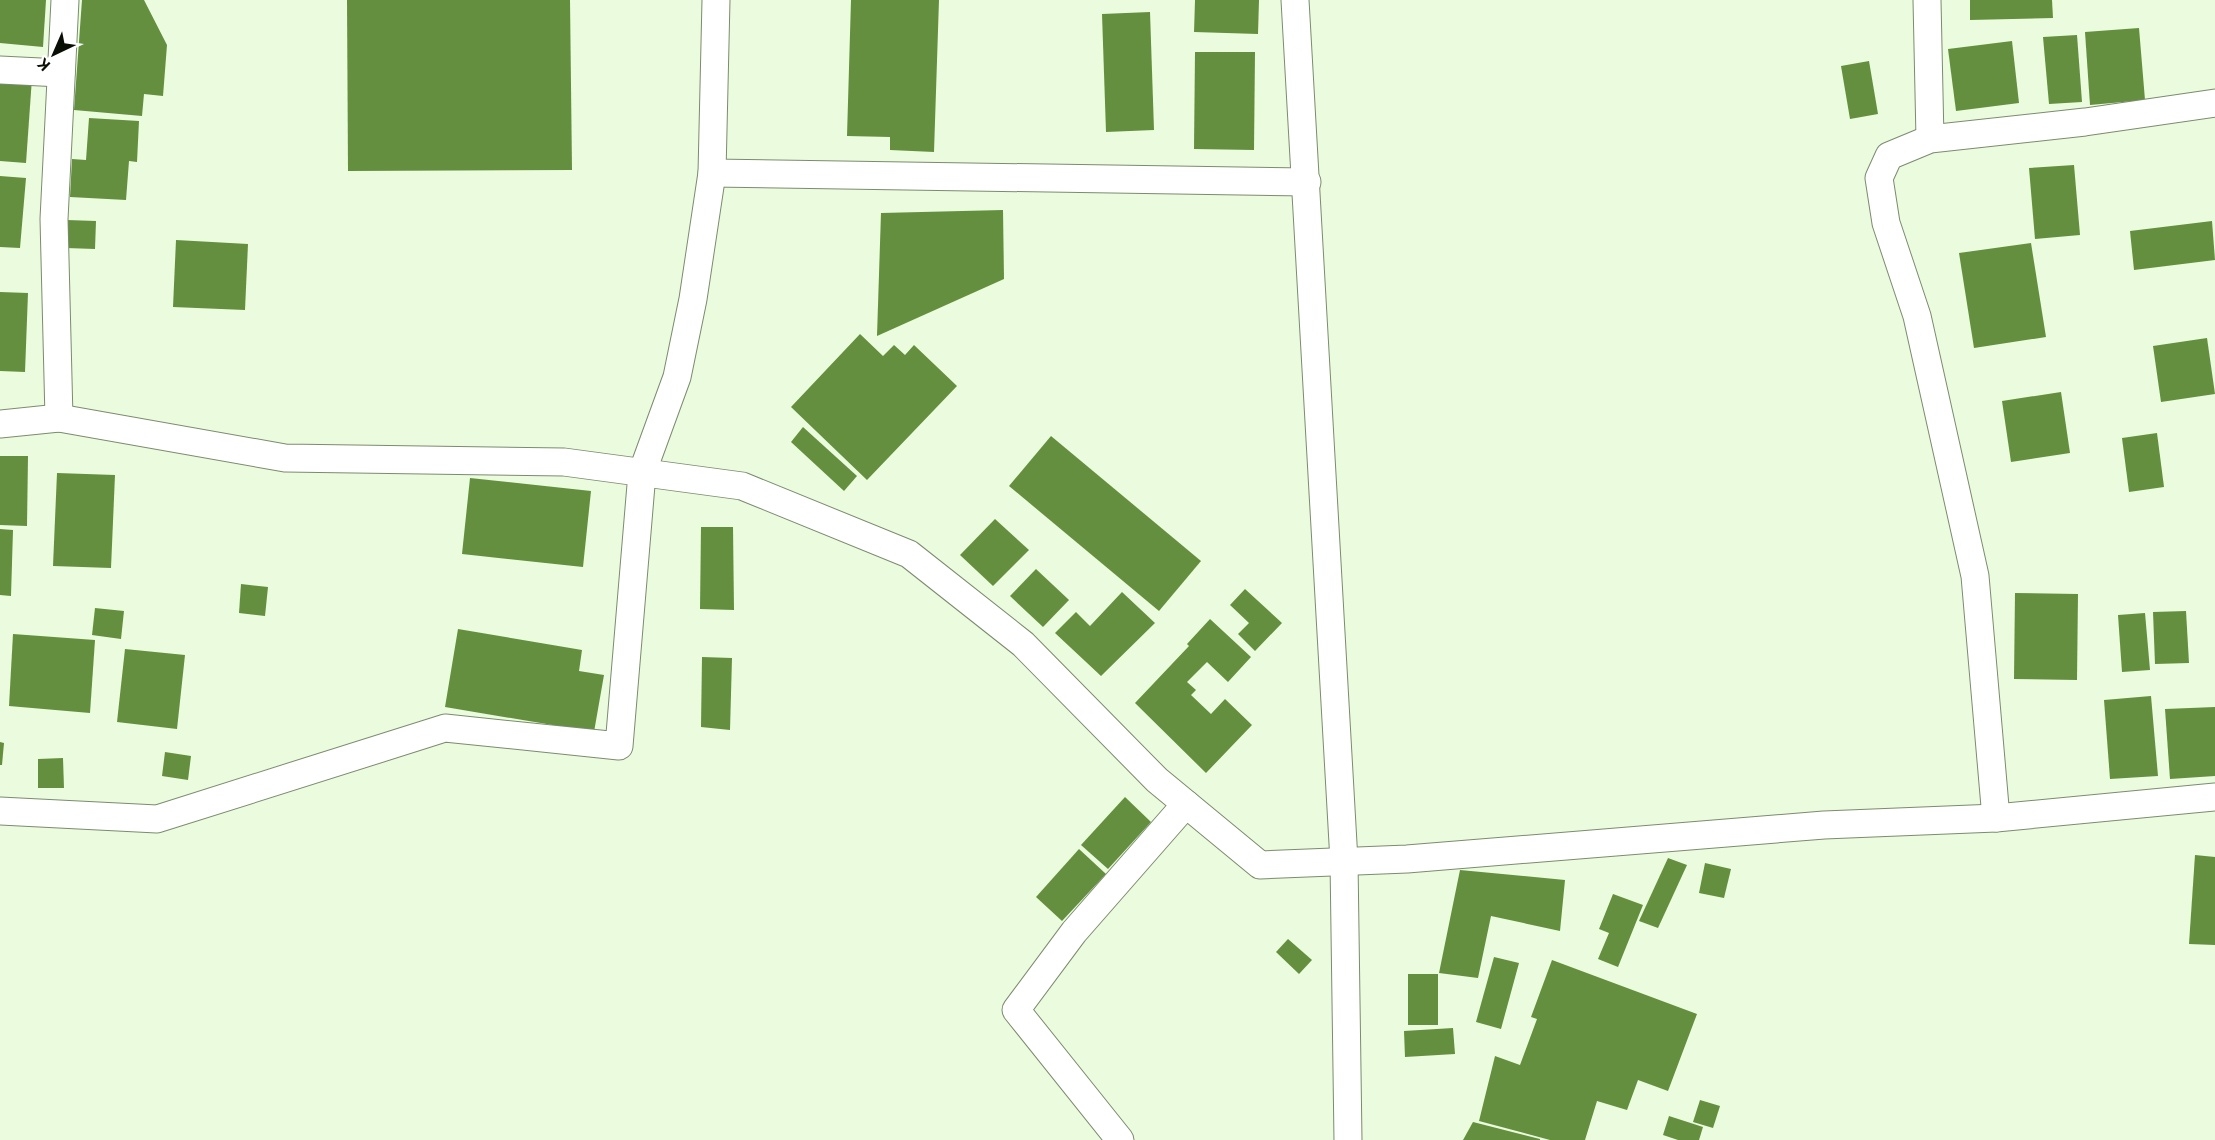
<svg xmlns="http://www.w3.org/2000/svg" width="2215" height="1140" viewBox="0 0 2215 1140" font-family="Barlow,sans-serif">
  <rect width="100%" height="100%" fill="#eafcdd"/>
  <g fill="#648f3e">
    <path d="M0,0H46L43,47L0,43Z"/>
    <path d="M82,0H144L167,45L163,96L144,94L142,116L74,110Z"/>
    <path d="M347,0H570L572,170L348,171Z"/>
    <path d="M851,0H939L934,152L890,150V137L847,136Z"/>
    <path d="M1195,0H1259L1258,34L1194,32Z"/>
    <path d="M1970,0H2052L2053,18L1970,20Z"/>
    <path d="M1150,12L1154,130L1106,132L1102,14Z"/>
    <path d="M2139,28L2145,100L2090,105L2085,32Z"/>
    <path d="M2077,35L2082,102L2049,104L2043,37Z"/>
    <path d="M2012,41L2019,103L1956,111L1948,49Z"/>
    <path d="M1195,52H1255L1254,150L1194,149Z"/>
    <path d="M1869,61L1878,114L1850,119L1841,66Z"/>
    <path d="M0,77L32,78L26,163L0,161Z"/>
    <path d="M89,118L139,121L137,162L129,161L126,200L70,197L72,159L86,160Z"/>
    <path d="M2074,165L2080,235L2035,239L2029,168Z"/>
    <path d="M0,176L26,178L20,248L0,247Z"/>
    <path d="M1003,210L1004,279L877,336L881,213Z"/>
    <path d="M67,220L96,221L95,249L66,248Z"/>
    <path d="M2212,221L2215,260L2134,270L2130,231Z"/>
    <path d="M176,240L248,244L245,310L173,307Z"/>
    <path d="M2031,243L2046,337L1974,348L1959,253Z"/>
    <path d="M0,292L28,293L25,372L0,371Z"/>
    <path d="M860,334L883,356L894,345L905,355L914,345L957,386L867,480L791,407Z"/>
    <path d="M2207,338L2215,394L2161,402L2153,346Z"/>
    <path d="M2061,392L2070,453L2011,462L2002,401Z"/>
    <path d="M803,427L857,476L844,491L791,442Z"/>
    <path d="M2157,433L2164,487L2129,492L2122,438Z"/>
    <path d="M1051,436L1201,561L1159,611L1009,486Z"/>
    <path d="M0,456H28L27,526L0,525Z"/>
    <path d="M57,473L115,475L111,568L53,566Z"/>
    <path d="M470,478L591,491L583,567L462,554Z"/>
    <path d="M995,519L1029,550L993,586L960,555Z"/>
    <path d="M701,527H733L734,610L700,609Z"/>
    <path d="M0,529L13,530L11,596L0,595Z"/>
    <path d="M1036,569L1069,600L1043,627L1010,596Z"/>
    <path d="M241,584L268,587L265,616L239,613Z"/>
    <path d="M1245,589L1282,623L1255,651L1238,634L1249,623L1230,605Z"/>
    <path d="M1122,592L1155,623L1101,676L1055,633L1076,612L1090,626Z"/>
    <path d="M2015,593L2078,594L2077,680L2014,679Z"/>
    <path d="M95,608L124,611L121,639L92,635Z"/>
    <path d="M2186,611L2189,663L2155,664L2153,612Z"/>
    <path d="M2145,613L2150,670L2122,672L2118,615Z"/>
    <path d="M1210,619L1251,657L1228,682L1207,662L1187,682L1196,690L1191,695L1211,714L1225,699L1252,725L1206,773L1135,703L1189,646L1187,644Z"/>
    <path d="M458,629L582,650L579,671L604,675L594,732L445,707Z"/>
    <path d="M13,634L95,640L90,713L9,706Z"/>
    <path d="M125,649L185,655L177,729L117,722Z"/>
    <path d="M702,657L732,658L730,730L701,727Z"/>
    <path d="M2151,696L2158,776L2110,779L2104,700Z"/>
    <path d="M2215,707V776L2170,779L2165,709Z"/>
    <path d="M0,742L4,743L2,765H0Z"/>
    <path d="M165,752L191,756L188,780L162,776Z"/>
    <path d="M63,758L64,788H38V759Z"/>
    <path d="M1125,797L1151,822L1108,869L1081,845Z"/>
    <path d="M1079,849L1106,874L1062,921L1036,897Z"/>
    <path d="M2195,855L2215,857V945L2189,944Z"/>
    <path d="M1668,858L1687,865L1658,928L1639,921Z"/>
    <path d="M1705,863L1731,869L1724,898L1699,893Z"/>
    <path d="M1460,870L1565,880L1560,931L1491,916L1478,978L1439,973Z"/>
    <path d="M1613,894L1643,905L1618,967L1598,959L1609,933L1599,929Z"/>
    <path d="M1288,939L1312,960L1299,974L1276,952Z"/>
    <path d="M1494,957L1519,963L1501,1029L1476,1022Z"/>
    <path d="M1552,960L1697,1014L1668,1091L1638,1080L1627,1110L1597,1101L1585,1140H1550L1479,1121L1495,1056L1520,1065L1537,1019L1531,1017Z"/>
    <rect x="1408" y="974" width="30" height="51"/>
    <path d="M1453,1028L1455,1054L1405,1057L1404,1031Z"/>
    <path d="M1700,1100L1720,1106L1713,1128L1693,1122Z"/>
    <path d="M1669,1116L1703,1127L1699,1140H1678L1663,1135Z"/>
    <path d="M1473,1122L1540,1139V1140H1463Z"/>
  </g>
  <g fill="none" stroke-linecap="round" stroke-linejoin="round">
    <g stroke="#7b8b6f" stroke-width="29">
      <g id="minor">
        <path d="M1295,0L1344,861L1348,1140"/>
        <path d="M1927,0L1930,139"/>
        <path d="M0,70L61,73"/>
        <path d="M712,173L1307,182"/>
        <path d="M59,418L54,219L65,0"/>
        <path d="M0,424L59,418L285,458L564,462L742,486L909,554L1023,644L1157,780L1260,865L1407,859L1824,825L1996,818L2215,797"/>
        <path d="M0,811L157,819L445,728L619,746L642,473L677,377L693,299L712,173L716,0"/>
        <path d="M1996,818L1975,576L1917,316L1886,223L1879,178L1889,156L1930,139L2085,122L2215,103"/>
        <path d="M1120,1140L1016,1010L1074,932L1186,804"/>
      </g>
    </g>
    <use href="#minor" stroke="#fff" stroke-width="27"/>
  </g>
  <g transform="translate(54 54) rotate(224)" stroke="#ffffff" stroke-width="4.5" paint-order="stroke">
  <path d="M0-4.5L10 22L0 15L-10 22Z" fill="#0a0f06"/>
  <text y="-9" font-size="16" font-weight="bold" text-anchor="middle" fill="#0a0f06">K</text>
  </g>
</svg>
